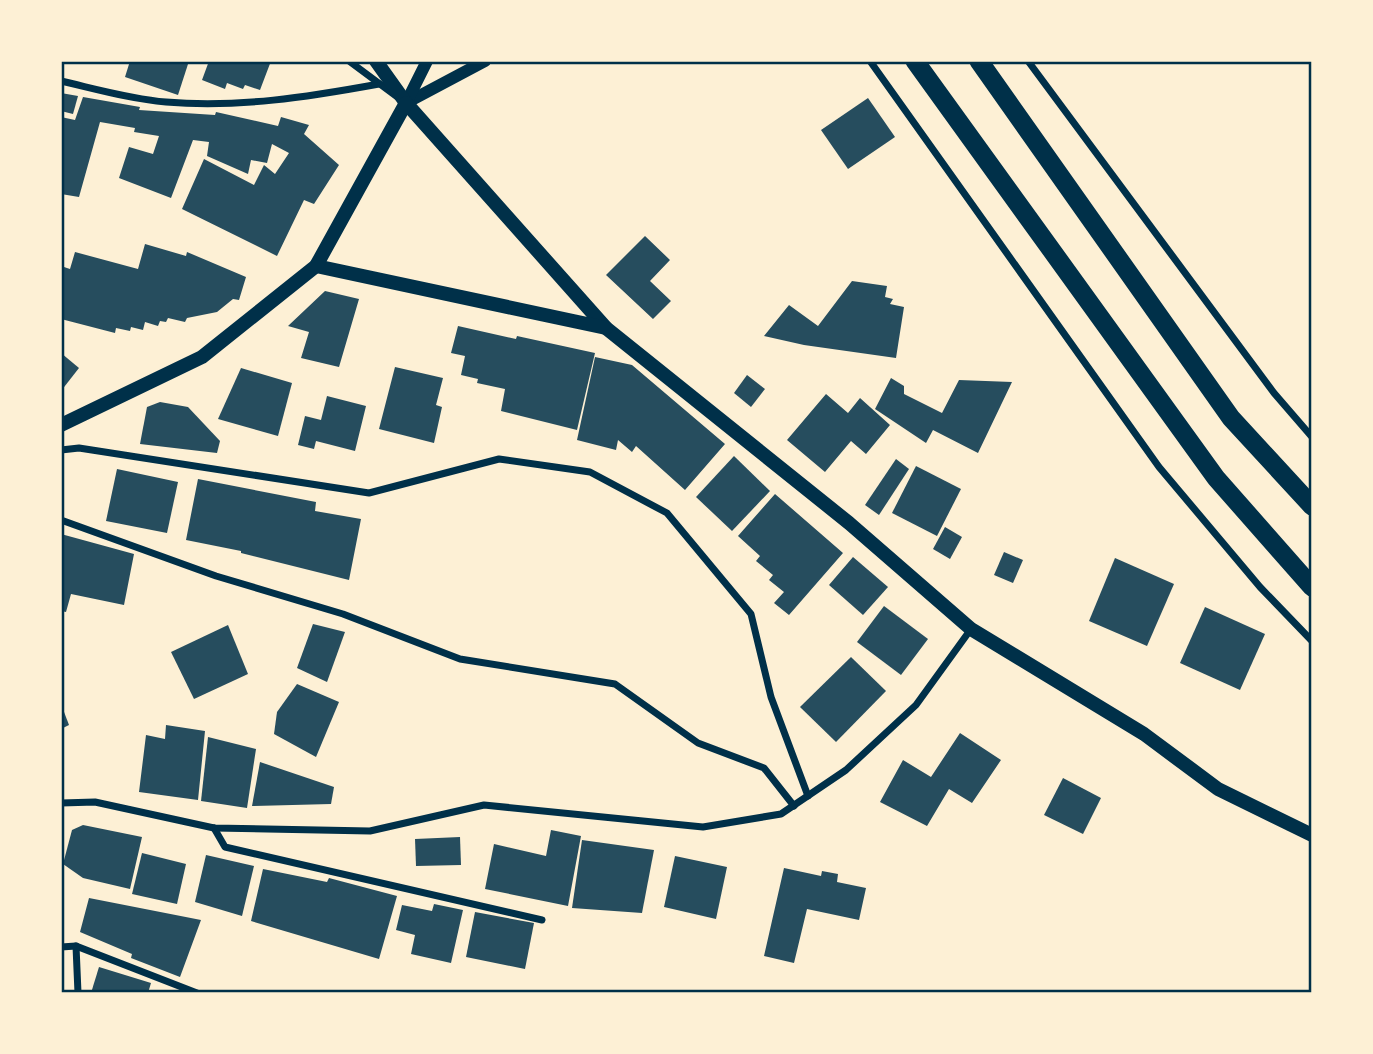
<svg xmlns="http://www.w3.org/2000/svg" width="1373" height="1054" viewBox="0 0 1373 1054" font-family="'Open Sans',sans-serif">
  <rect width="100%" height="100%" fill="#fdf0d5"/>
  <g fill="#264d5e">
    <path d="M130,61H189L178,95L125,77Z"/>
    <path d="M209,61H271L260,90L245,85L243,89L227,83L225,89L202,80Z"/>
    <path d="M61,93L78,96L73,114L61,111Z"/>
    <path d="M83,97L140,107L139,110L215,115L216,112L278,126L281,117L309,125L304,134L339,165L314,204L304,200L277,256L182,209L204,159L254,185L264,165L275,174L289,153L272,144L267,163L251,160L248,174L207,156L209,142L193,140L171,198L119,178L129,147L153,154L159,136L134,132L135,128L100,122L79,197L61,194V117L75,120Z"/>
    <path d="M868,98L895,137L848,169L821,130Z"/>
    <path d="M645,236L670,260L650,281L671,301L653,319L606,275Z"/>
    <path d="M145,244L186,256L187,252L246,277L239,300L233,299L217,312L187,318L185,322L168,318L166,322L160,321L158,326L145,322L143,330L131,327L130,331L116,328L115,333L61,319V266L70,269L75,252L138,269Z"/>
    <path d="M852,281L887,286L885,297L893,299L890,304L904,307L896,358L804,345L764,336L789,305L818,326Z"/>
    <path d="M325,291L359,299L339,367L301,358L309,332L288,326Z"/>
    <path d="M458,326L516,339L517,336L595,353L577,430L501,411L505,389L477,383L478,379L461,375L465,356L451,353Z"/>
    <path d="M61,353L79,368L61,391Z"/>
    <path d="M595,357L632,365L725,444L685,490L636,446L632,452L618,440L616,450L577,440Z"/>
    <path d="M395,367L443,378L436,405L442,407L434,443L379,429Z"/>
    <path d="M241,368L292,383L278,436L218,419Z"/>
    <path d="M747,375L765,389L751,407L734,393Z"/>
    <path d="M891,378L904,386V394L942,413L959,380L1012,382L978,453L933,430L926,443L875,409Z"/>
    <path d="M826,394L848,413L860,398L890,425L866,454L851,441L825,472L787,440Z"/>
    <path d="M327,396L366,406L355,451L316,441L314,449L298,445L305,416L321,420Z"/>
    <path d="M160,402L188,407L220,441L217,453L140,444L147,407Z"/>
    <path d="M734,456L770,491L732,531L696,497Z"/>
    <path d="M896,459L909,469L879,515L865,505Z"/>
    <path d="M916,466L961,489L937,536L892,513Z"/>
    <path d="M117,469L178,482L167,533L106,521Z"/>
    <path d="M198,479L316,502L315,511L361,519L349,580L241,553V551L186,540Z"/>
    <path d="M775,494L843,553L789,615L774,603L784,592L769,580L773,575L756,561L760,556L738,536Z"/>
    <path d="M945,527L962,537L950,559L933,549Z"/>
    <path d="M61,534L134,554L124,605L71,594L66,612L61,611Z"/>
    <path d="M1004,552L1023,560L1013,583L994,575Z"/>
    <path d="M853,557L888,587L863,615L829,585Z"/>
    <path d="M1115,558L1174,584L1147,646L1089,621Z"/>
    <path d="M884,606L928,639L901,675L857,642Z"/>
    <path d="M1205,607L1265,634L1240,690L1180,663Z"/>
    <path d="M313,624L345,632L327,682L297,668Z"/>
    <path d="M228,625L248,674L194,699L171,652Z"/>
    <path d="M851,657L886,691L836,742L800,707Z"/>
    <path d="M297,684L339,702L316,757L274,734L277,712Z"/>
    <path d="M61,704L69,725L61,729Z"/>
    <path d="M166,725L205,731L198,800L139,792L146,735L165,739Z"/>
    <path d="M960,733L1001,760L972,803L949,789L927,826L880,802L903,760L931,777Z"/>
    <path d="M208,737L256,749L247,808L201,801Z"/>
    <path d="M260,762L334,787L331,804L252,806Z"/>
    <path d="M1063,778L1101,798L1083,834L1044,815Z"/>
    <path d="M83,825L142,837L130,889L83,878L63,864L72,830Z"/>
    <path d="M551,830L581,836L568,906L485,889L494,844L546,856Z"/>
    <path d="M460,837L461,865L416,866L415,839Z"/>
    <path d="M582,840L654,850L642,913L572,908Z"/>
    <path d="M142,853L186,864L177,904L132,894Z"/>
    <path d="M206,855L254,866L242,916L195,902Z"/>
    <path d="M675,856L727,867L716,919L664,907Z"/>
    <path d="M784,868L821,876L822,871L838,874L837,882L866,888L859,920L807,909L794,963L764,956Z"/>
    <path d="M263,869L327,882L329,878L397,896L379,959L251,921Z"/>
    <path d="M89,898L201,920L180,977L131,958L132,954L80,932Z"/>
    <path d="M434,904L463,910L451,963L411,954L415,935L396,930L402,905L432,911Z"/>
    <path d="M475,912L534,923L525,969L466,957Z"/>
    <path d="M99,967L151,983L148,993H91Z"/>
  </g>
  <g fill="none" stroke-linecap="round" stroke-linejoin="round">
    <g stroke="#003049" stroke-width="7">
      <path d="M349,61L396,96"/>
      <path d="M870,61L1159,467L1260,587L1312,641"/>
      <path d="M1028,61L1274,393L1312,437"/>
      <path d="M61,81C96,89 131,99 166,102C239,108 308,97 379,84"/>
      <path d="M61,450L79,448L369,493L499,459L590,472L667,513L751,614L771,697L808,796"/>
      <path d="M61,520L216,576L343,614L460,659L615,684L698,743L764,768L794,806"/>
      <path d="M61,803L95,802L214,828L370,831L484,805L703,827L781,814L846,770L916,705L971,629"/>
      <path d="M214,828L225,847L542,920"/>
      <path d="M76,946L197,993"/>
      <path d="M61,947L76,946L78,993"/>
    </g>
    <g stroke="#003049" stroke-width="12">
      <path d="M406,103L485,61"/>
      <path d="M406,103L427,61"/>
    </g>
    <g stroke="#003049" stroke-width="14">
      <path d="M376,61L406,103L606,328L849,523L971,629L1144,734L1218,789L1312,835"/>
      <path d="M316,266L606,328"/>
      <path d="M61,425L202,357L316,266L406,103"/>
    </g>
    <g stroke="#003049" stroke-width="19">
      <path d="M915,61L1216,478L1312,587"/>
      <path d="M979,61L1231,418L1312,506"/>
    </g>
  </g>
  <rect width="1373" height="1054" fill="none" stroke="#fdf0d5" stroke-width="126"/>
  <rect x="63" y="63" width="1247" height="928" fill="none" stroke="#003049" stroke-width="2.5"/>
</svg>
